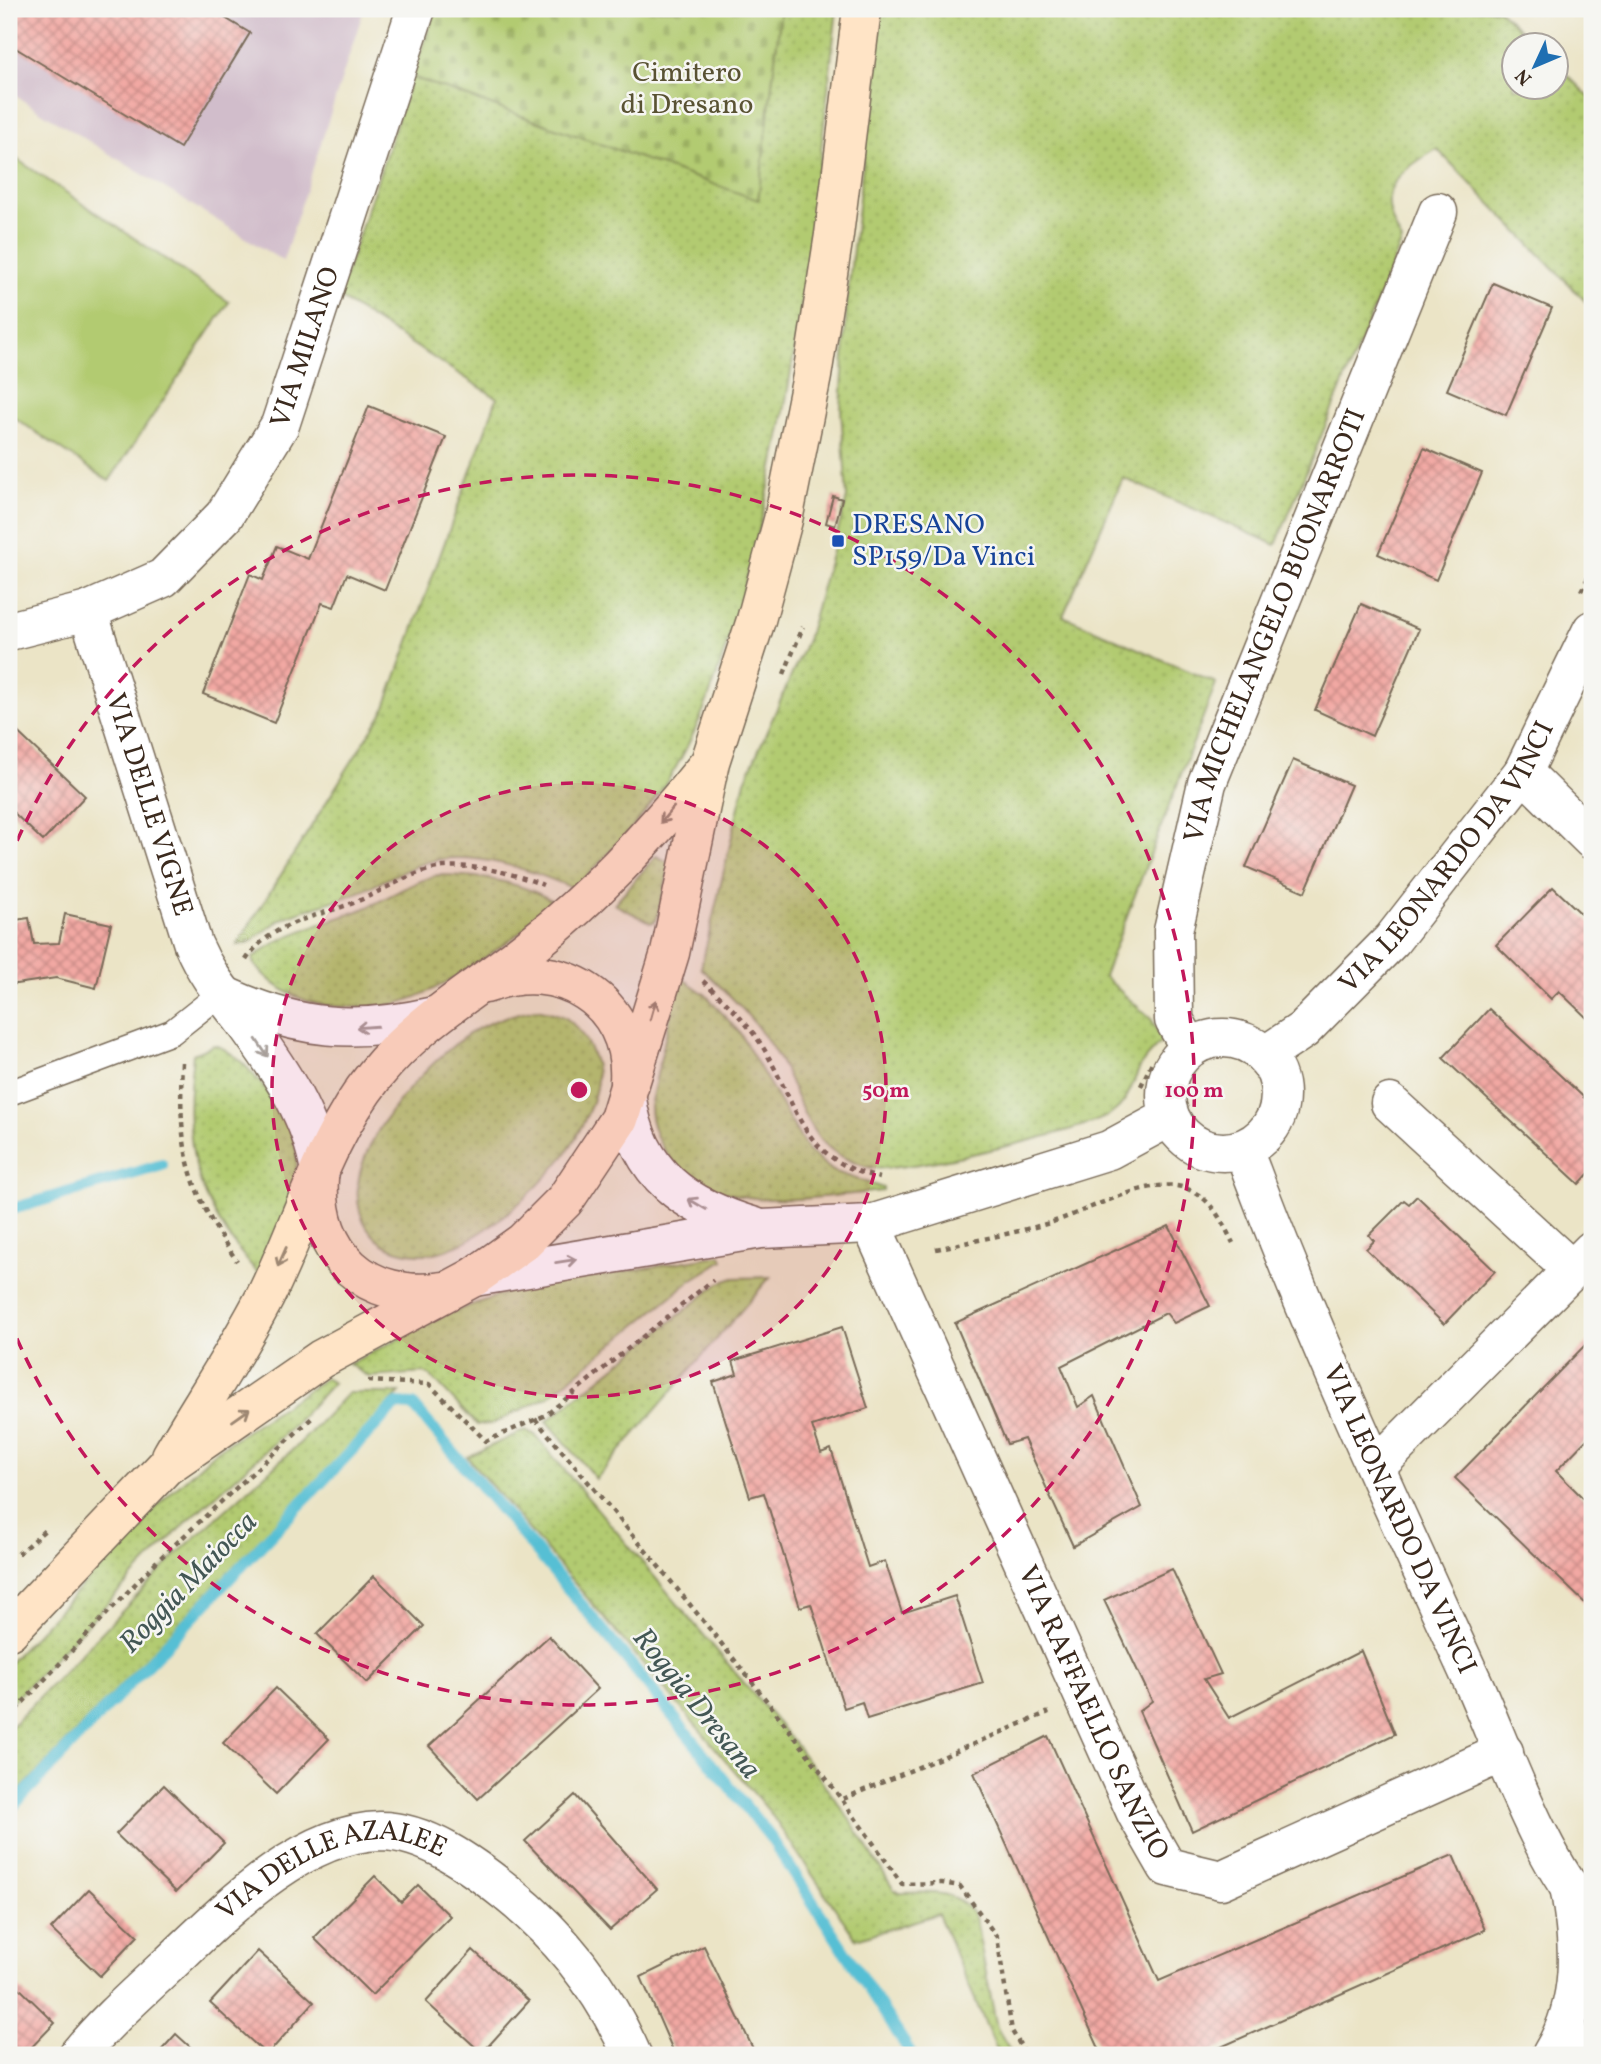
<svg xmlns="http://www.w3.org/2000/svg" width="1601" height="2064" viewBox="0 0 1601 2064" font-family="Vollkorn,serif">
  <defs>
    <pattern id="grass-dots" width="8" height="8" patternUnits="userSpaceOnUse" patternTransform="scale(1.75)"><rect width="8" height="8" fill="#b2cb71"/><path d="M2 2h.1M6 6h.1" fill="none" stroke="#9aae61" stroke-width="1.8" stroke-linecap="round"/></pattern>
    <pattern id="cemetery-stones" width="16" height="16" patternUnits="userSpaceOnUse" patternTransform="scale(1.75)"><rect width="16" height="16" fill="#b2cb71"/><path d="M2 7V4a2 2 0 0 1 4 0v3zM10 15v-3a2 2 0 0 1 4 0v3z" fill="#9aae61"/></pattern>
    <pattern id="building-cross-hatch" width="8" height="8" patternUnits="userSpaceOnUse" patternTransform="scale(1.75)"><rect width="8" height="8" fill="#f2a8a3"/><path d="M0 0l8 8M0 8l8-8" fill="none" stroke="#c58984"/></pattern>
  </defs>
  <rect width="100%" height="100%" fill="#f6f6f2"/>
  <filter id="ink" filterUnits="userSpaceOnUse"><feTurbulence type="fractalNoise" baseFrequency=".0143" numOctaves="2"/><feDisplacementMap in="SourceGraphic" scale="14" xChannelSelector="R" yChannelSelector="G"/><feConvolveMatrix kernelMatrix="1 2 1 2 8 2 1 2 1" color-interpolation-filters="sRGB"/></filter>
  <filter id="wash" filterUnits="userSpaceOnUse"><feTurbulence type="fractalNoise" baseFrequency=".00686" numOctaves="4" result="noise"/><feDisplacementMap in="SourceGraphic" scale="28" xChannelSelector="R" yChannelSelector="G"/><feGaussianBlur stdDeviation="1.57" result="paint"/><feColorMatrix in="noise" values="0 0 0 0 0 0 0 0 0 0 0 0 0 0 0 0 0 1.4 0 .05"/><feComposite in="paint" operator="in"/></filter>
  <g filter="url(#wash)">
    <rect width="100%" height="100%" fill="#ebe4c6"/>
    <path fill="#d1bdcb" d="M9,9H364L283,261L9,92Z"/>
    <g fill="url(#grass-dots)" stroke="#767a48" stroke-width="2">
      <path d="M781,9H837C815,202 797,396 745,584C727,645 708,712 676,767C649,814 611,850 575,889C533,871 474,849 428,862C404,869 383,882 359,892C336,901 311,907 288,916C270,923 255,944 237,945L384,710L497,398L338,297L412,77L758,199Z"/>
      <path d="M881,9H1498L1536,45L1514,46V88H1556V64L1592,100V308L1437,149C1393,175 1374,191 1402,241L1276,545L1123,478L1063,616L1216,683L1104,976L1152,1020L1162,1041C1155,1048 1146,1056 1141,1065C1132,1083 1129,1102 1111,1114C1086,1131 902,1173 873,1168C856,1165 838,1156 826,1145C802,1123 796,1088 780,1061C760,1024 731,996 701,968L745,781L807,640L847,498L841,410L847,301Z"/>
      <path d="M656,856L668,862L669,870L656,921L651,923L614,904Z"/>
      <path d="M438,875C478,875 523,882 558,904C512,938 437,1001 379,1007C369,1009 357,1007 347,1007C310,1007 278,993 254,964L253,958C286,931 325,924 363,909C389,898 411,882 438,875Z"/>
      <path d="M679,976L706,995L740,1033L808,1151L833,1171L883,1188V1191C810,1197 727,1217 672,1160C659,1146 650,1125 650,1106Z"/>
      <path d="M536,1009C545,1011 558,1013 566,1018C585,1032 601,1063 596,1088C591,1110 578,1136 565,1155C537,1191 468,1256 421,1254C399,1254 379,1246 367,1227C329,1165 417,1073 463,1038C485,1022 509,1015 536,1009Z"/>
      <path d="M214,1045C234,1051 250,1070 263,1086C324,1157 290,1200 258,1273C194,1202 182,1147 193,1054Z"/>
      <path d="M721,1255L723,1260L690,1281L549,1396L492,1424L477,1425L431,1376L423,1373L369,1377L349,1364L449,1313L514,1290Z"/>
      <path d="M770,1277L596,1479L547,1421L719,1283L734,1278Z"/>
      <path d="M326,1378L333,1383L293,1426L183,1525L9,1705V1663L164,1499L216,1451Z"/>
      <path d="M348,1393H400L9,1802V1729L179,1552L300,1443Z"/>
      <path d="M525,1430L535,1435L793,1741L852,1823L894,1890L900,1893C929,1892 957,1888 975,1917L997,2028L1013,2055H999L938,1914L856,1939L769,1811L467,1457Z"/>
    </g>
    <path fill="url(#cemetery-stones)" stroke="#767a48" stroke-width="2" d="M436,9H781L758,200L412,77Z"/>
    <path fill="#b2cb71" stroke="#767a48" stroke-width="2" d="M9,154L229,302L109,481L9,414Z"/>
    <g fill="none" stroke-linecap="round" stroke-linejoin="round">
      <g stroke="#57bfd4" stroke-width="12">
        <path d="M9,1210L162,1165"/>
        <path d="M9,1810L391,1409L397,1404L413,1405L613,1642L771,1838L912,2055"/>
      </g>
    </g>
    <g id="blocks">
      <g fill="url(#building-cross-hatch)">
        <path d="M9,9H210L250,33L180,148L9,44Z"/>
        <path d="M1493,283L1552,308L1506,415L1447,390Z"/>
        <path d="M369,406L446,437L385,590L347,574L334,607L322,603L274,723L203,694L250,574L263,580L277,546L308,559Z"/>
        <path d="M1424,448L1482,473L1436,580L1378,554Z"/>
        <path d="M833,496L842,499L835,526L826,523Z"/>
        <path d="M1361,604L1419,629L1372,736L1315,710Z"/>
        <path d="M9,724L85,796L43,841L9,808Z"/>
        <path d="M1293,760L1351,785L1305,892L1246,867Z"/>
        <path d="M1553,887L1592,924V1023L1559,991L1551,999L1496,945Z"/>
        <path d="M65,914L111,924L96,988L56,978L9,985V921L29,918L34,944L59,943Z"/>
        <path d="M1489,1009L1592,1105V1170L1579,1184L1443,1058Z"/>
        <path d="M1417,1196L1495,1271L1444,1324L1366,1249L1374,1241L1369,1235L1404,1200L1409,1204Z"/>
        <path d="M1169,1226L1210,1306L1174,1323L1166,1313L1061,1366L1078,1407L1094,1396L1142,1507L1073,1546L1024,1439L1007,1444L955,1323Z"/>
        <path d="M842,1327L868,1408L812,1426L821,1453L831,1449L868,1567L885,1561L902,1613L955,1596L983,1683L867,1719L862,1702L844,1708L811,1604L800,1607L764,1493L750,1497L713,1382L737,1374L733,1361Z"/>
        <path d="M1592,1338V1434L1556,1471L1592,1507V1610L1455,1478Z"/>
        <path d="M1172,1569L1221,1674L1204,1679L1229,1718L1361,1651L1395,1734L1192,1831L1139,1711L1152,1701L1104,1600Z"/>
        <path d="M374,1576L424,1626L367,1683L317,1634Z"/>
        <path d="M549,1636L598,1689L478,1799L429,1746Z"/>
        <path d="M276,1688L329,1739L276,1794L223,1743Z"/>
        <path d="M1048,1736L1159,1981L1453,1855L1485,1930L1203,2055H1102L974,1773Z"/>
        <path d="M164,1785L224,1843L176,1892L116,1834Z"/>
        <path d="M575,1795L657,1889L610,1930L525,1841Z"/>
        <path d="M375,1876L401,1902L418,1885L450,1916L372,1995L314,1938Z"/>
        <path d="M89,1889L138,1936L100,1976L51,1929Z"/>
        <path d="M704,1946L756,2055H675L641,1977Z"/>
        <path d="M473,1950L529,2001L482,2053L426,2002Z"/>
        <path d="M258,1951L314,2002L267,2055L210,2003Z"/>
        <path d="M9,1978L55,2023L24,2055H9Z"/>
        <path d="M176,2034L199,2055H157Z"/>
      </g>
    </g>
  </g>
  <g filter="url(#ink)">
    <use href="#blocks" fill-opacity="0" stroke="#796b59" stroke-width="2"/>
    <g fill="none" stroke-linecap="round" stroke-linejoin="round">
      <g stroke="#796b59" stroke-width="27">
        <path id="lane" d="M9,1093L172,1032L220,994"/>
      </g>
      <g stroke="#796b59" stroke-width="41">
        <g id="street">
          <path id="s1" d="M88,611L193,944C208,979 227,998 249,1028C281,1072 312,1118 320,1172"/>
          <path id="s2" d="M9,631L88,611L163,578L224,516L280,425L416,9"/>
          <path d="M1523,772L1592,840"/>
          <path d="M225,996C299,1030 356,1034 434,1016"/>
          <circle cx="1223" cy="1095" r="57"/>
          <path id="s3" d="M1190,1048L1174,1020L1173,931L1207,783L1438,212"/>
          <path id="s4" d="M1264,1056L1303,1030L1392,940L1523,772L1592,630"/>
          <path d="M627,1099C638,1175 686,1207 755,1227"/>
          <path d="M1390,1103L1572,1270"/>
          <path id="s5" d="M1243,1149C1311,1333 1395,1511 1476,1689C1504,1753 1544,1868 1592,1915"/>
          <path id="s6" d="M871,1224L1136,1813L1167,1867L1221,1880L1504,1752"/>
          <path d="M474,1277L761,1229L871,1224L1109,1150L1170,1117"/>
          <path d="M1376,1467L1592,1250"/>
          <path id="s7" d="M78,2055C105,2022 137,1994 168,1965C222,1914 300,1833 380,1831C426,1831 472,1865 507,1893C562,1937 604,1991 632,2055"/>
          <path d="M1551,2055C1584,2001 1580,1946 1569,1886"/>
          <path d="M1576,2055L1592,2044"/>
        </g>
      </g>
      <g stroke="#796b59" stroke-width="41">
        <g id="secondary">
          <path d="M486,984C558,955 634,1001 629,1081"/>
          <path d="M319,1178C314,1254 367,1303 443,1291"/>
          <path d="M171,1456C202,1403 237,1351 265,1297C302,1223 323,1140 375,1075C419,1020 479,988 533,944C599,892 654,832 706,767"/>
          <path d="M9,1631L165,1467L321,1359L474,1277L523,1242L565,1200L619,1119L670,953L710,762L756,620L783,520L812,376L834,235L862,9"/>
        </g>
      </g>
      <g stroke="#796b59" stroke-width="4.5" stroke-dasharray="5 5" stroke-linecap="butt">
        <path d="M1581,591L1592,570"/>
        <path d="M784,674L803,627"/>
        <path d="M246,960C271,921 319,917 358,901C387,889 412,871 443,867C475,864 514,873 543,885"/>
        <path d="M703,981C724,1000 745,1020 761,1044C799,1105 798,1159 880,1178"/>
        <path d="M182,1062C178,1149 187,1189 237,1261"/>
        <path d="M1141,1086L1152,1062"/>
        <path d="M936,1249C973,1241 1010,1234 1046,1224C1083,1214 1149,1175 1185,1188C1212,1198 1221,1220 1233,1243"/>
        <path d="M368,1381L429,1384L486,1441L546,1415L713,1280"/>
        <path d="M535,1419C663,1570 789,1721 902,1884L942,1883L960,1886L997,1937L1012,2031L1026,2055"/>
        <path d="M18,1554L45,1530"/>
        <path d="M9,1717L157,1561L314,1416"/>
        <path d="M843,1799L1049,1712"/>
      </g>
      <use href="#lane" stroke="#fff" stroke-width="24"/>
      <use href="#street" stroke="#fff" stroke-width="38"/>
      <use href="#secondary" stroke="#ffe4c6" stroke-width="38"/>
    </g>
    <defs><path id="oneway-shaft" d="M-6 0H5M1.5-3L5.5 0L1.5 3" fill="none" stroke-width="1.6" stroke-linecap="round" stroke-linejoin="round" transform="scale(1.75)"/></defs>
    <g stroke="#9d8772">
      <use href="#oneway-shaft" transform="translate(667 815) rotate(130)"/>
      <use href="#oneway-shaft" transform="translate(653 1010) rotate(-74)"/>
      <use href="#oneway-shaft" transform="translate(282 1257) rotate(114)"/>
      <use href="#oneway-shaft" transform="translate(241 1415) rotate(-35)"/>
    </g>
    <g stroke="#a79f9a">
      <use href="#oneway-shaft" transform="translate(367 1027) rotate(176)"/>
      <use href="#oneway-shaft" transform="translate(262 1048) rotate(56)"/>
      <use href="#oneway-shaft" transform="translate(697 1204) rotate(-149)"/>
      <use href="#oneway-shaft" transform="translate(566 1261) rotate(-9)"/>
    </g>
  </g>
  <circle cx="579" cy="1090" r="307" fill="#c2185b" fill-opacity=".12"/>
  <g fill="none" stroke="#c2185b" stroke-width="3.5" stroke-dasharray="12 9">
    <circle cx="579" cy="1090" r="307"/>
    <path d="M9 860A615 615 0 1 1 9 1320"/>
  </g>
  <rect fill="#1a4fb4" stroke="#f6f6f2" stroke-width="2.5" x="831" y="534" width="14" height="14" rx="3.5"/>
  <g text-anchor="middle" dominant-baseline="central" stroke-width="5" stroke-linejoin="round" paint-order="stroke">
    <g font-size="28" fill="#595233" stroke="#f6f6f2">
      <text x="687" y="73">Cimitero<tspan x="687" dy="32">di Dresano</tspan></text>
    </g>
    <g font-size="28" fill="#3b2a1e" stroke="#f6f6f2">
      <text stroke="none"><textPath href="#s2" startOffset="439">VIA MILANO</textPath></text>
      <text stroke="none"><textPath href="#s3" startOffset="444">VIA MICHELANGELO BUONARROTI</textPath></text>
      <text stroke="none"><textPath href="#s1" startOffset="203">VIA DELLE VIGNE</textPath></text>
      <text stroke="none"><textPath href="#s4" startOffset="273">VIA LEONARDO DA VINCI</textPath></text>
      <text stroke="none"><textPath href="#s5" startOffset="402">VIA LEONARDO DA VINCI</textPath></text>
      <text stroke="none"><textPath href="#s6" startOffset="537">VIA RAFFAELLO SANZIO</textPath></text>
      <text stroke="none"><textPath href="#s7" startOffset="326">VIA DELLE AZALEE</textPath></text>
    </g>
    <g font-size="28" fill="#164399" stroke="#f6f6f2" text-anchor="start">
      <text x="852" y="525">DRESANO<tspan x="852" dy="32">SP159/Da Vinci</tspan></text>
    </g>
    <g font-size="30" font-style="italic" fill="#435755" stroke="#f6f6f2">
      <text transform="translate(189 1583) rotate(-46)">Roggia Maiocca</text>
      <text transform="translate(696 1704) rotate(51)">Roggia Dresana</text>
    </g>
  </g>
  <circle cx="579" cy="1090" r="10" fill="#c2185b" stroke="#f6f6f2" stroke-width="3.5"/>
  <g font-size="21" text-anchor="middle" font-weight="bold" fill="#c2185b" stroke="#f6f6f2" stroke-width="5" stroke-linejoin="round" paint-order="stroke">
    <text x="886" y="1097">50 m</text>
    <text x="1194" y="1097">100 m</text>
  </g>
  <rect width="1601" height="2064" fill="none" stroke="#f6f6f2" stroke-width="35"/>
  <g transform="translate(1535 66) rotate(226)"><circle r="33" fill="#f6f6f2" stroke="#aba49d" stroke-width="2"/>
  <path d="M0-5L12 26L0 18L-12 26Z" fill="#1f6fb2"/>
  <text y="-10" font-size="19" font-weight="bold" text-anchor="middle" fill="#3b2a1e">N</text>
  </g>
</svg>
